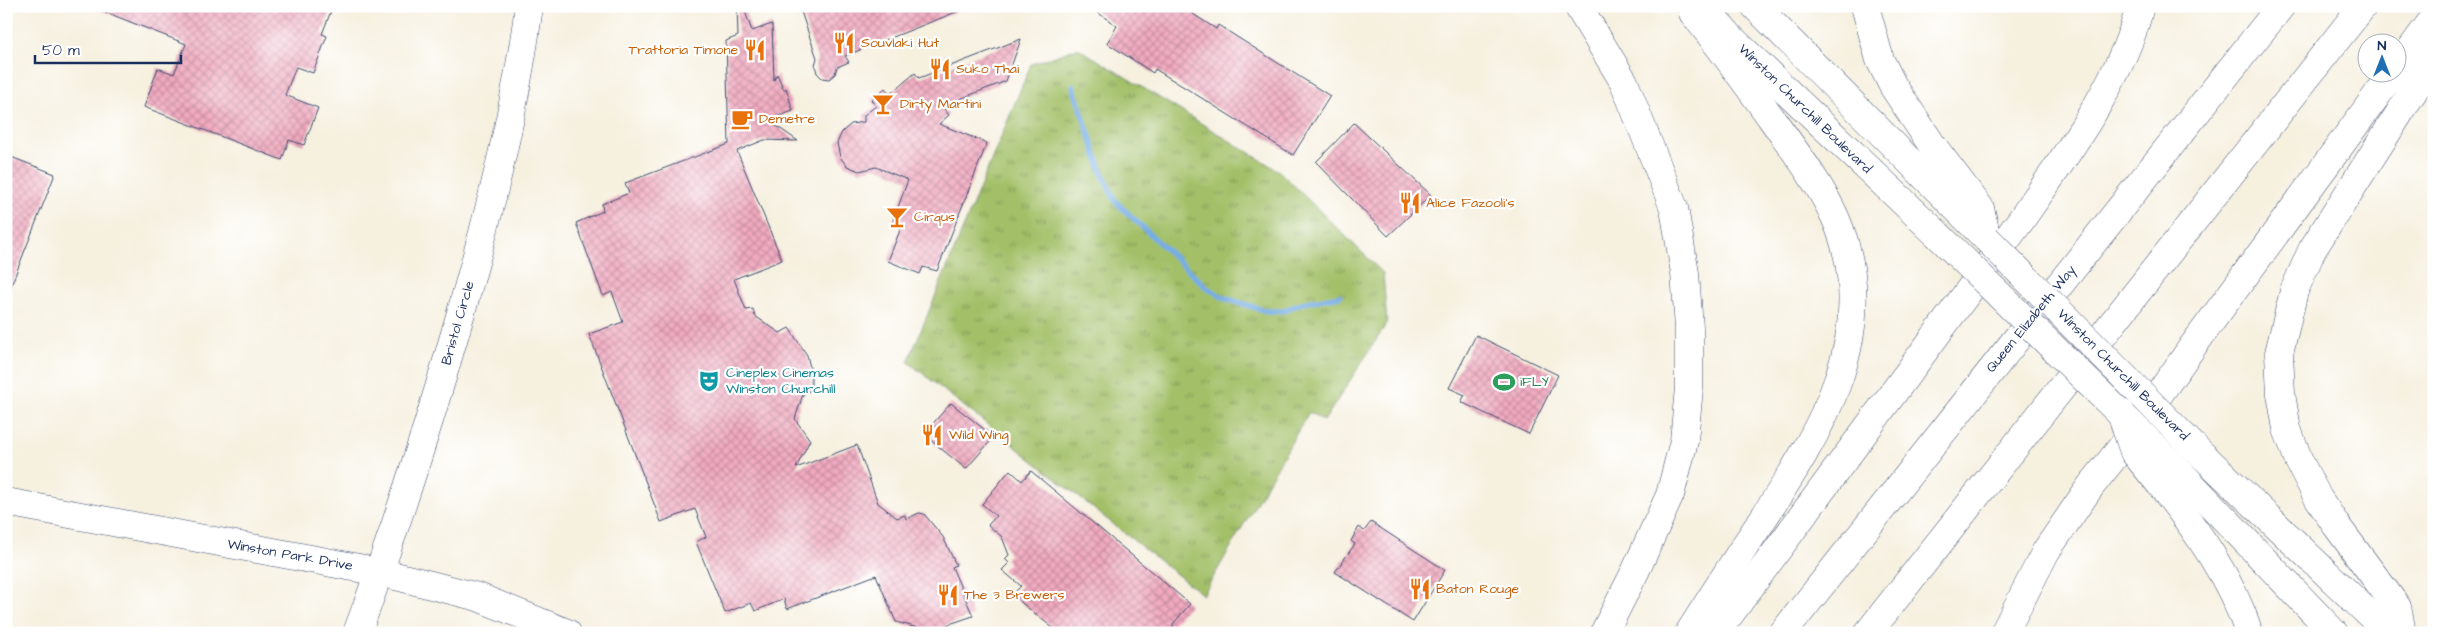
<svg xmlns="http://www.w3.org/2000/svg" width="2440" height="639" viewBox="0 0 2440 639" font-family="'Architects Daughter',sans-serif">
  <defs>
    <pattern id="park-tufts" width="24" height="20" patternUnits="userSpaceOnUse" patternTransform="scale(1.25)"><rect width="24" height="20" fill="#a3c068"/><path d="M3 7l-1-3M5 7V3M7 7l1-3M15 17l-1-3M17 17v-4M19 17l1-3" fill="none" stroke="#849c59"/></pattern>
    <pattern id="building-cross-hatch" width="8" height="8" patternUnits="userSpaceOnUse" patternTransform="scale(1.25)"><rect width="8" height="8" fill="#f2aac0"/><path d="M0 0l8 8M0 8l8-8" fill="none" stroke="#c38b9f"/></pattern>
  </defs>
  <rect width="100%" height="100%" fill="#fff"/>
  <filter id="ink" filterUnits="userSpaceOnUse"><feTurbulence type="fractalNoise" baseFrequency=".02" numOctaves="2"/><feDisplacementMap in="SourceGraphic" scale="10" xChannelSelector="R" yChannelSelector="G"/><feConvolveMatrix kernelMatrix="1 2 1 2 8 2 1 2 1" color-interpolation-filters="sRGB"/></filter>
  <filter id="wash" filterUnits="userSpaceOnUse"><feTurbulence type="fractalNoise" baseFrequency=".0096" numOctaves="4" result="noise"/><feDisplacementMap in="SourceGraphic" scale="20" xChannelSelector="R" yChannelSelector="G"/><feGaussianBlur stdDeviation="1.12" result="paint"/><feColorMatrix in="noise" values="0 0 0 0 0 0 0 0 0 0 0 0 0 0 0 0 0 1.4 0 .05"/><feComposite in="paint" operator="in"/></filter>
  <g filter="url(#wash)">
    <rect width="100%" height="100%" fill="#f6f0df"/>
    <path fill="url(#park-tufts)" stroke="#5f7863" d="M1078,48L1279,171L1383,273L1387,323L1324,421L1309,412L1203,595L908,362L1031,64Z"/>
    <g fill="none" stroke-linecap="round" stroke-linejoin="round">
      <path stroke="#77aee6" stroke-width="5.5" d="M1073,86L1102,173L1116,202L1206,287L1224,298L1267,311H1283L1302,303L1340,296"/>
    </g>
    <g id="blocks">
      <g fill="url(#building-cross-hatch)">
        <path d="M90,6H333L322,34L327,36L313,73L296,67L285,95L318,108L304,145L289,140L282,160L144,107L158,68L174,74L186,44Z"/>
        <path d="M737,6H743L752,31L772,24L774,80L777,74L784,90L786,88L793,111L768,120L798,141L764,140L737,151L782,260L734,279L746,310L753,309L755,316L780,333L789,328L807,355L811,372V390L803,394L795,419L810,440L796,468L857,445L878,503L897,518L905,515L906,519L919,513L924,514L943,537L956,565L952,567L973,616L929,631L896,622L876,575L787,609L784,599L755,611L751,603L725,613L696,542L706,537L695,509L661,522L589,334L623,322L612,292L603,296L576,223L603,211L602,204L629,193L625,183L729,144L726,41L738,36Z"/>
        <path d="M799,6H969V7L845,56L849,62L837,67L835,74L829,79L822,78L817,73L815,65L817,58Z"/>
        <path d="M1088,6H1181L1216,29L1218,25L1330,96L1293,155L1155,69L1153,73L1107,43L1117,26Z"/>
        <path d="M1021,39L1006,81L942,106L949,115L939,124L987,143L937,271L923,267L920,274L888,261L902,225L893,221L908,180L876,167L859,171L847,166L840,157L837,143L842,132L851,124L864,122V115L876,106L871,100L885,88L890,94L915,73L919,78Z"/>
        <path d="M1354,123L1431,195L1388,236L1316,162Z"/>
        <path d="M6,155L55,174L7,296H6Z"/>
        <path d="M1476,335L1558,375L1529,434L1461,402L1465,395L1449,388Z"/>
        <path d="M951,403L994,437L966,469L928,438L927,430Z"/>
        <path d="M1010,470L1022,481L1031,471L1190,604L1173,624V633H1059L1012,595L1021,586L1002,570L1009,563L1005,559L1009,555L1002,537L988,525L996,516L982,504Z"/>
        <path d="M1371,522L1445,570L1413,622L1335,572L1355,544L1351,541L1359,527L1364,531Z"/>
      </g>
    </g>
  </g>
  <g filter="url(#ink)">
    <use href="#blocks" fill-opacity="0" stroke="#3c4c71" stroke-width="1"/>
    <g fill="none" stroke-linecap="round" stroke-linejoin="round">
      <g stroke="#3c4c71" stroke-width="29">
        <g id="minor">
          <path d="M1578,6L1624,82L1674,208L1685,273L1689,328V388L1684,441L1670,495L1635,572L1604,633"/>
          <path d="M6,502L380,572L478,597L567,633"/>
          <path d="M357,633C395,531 428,428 458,323C488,219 515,114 529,6"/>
        </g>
      </g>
      <g stroke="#3c4c71" stroke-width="29">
        <g id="major">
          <path d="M1703,6L1732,39L1937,234"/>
          <path d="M1755,6L1987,239"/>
          <path d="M2192,445L2389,633"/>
          <path d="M2175,467L2334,633"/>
        </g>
      </g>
      <g stroke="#3c4c71" stroke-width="29">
        <g id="highway">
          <path d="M1865,6L1880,60L1893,86L1932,145L1980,208L1987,239"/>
          <path d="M2398,67L2434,18"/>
          <path d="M2160,484C2196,529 2231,578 2249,633"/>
          <path d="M1689,633C1712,597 1735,560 1759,525C1820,432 1885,331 1835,217C1819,182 1794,150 1772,119C1746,83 1721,47 1693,13L1691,6"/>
          <path d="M1716,633L2021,220C2063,159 2123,79 2140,6"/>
          <path d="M1783,633L2281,6"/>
          <path d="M1868,633L2363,6"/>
          <path d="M2004,633L2046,551L2090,487L2122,447L2193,346L2394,72"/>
          <path d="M2402,633L2397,607L2336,525L2318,498L2299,461L2287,429L2281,394L2279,353L2294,291L2312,250L2434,59"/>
        </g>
      </g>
      <use href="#minor" stroke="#fff" stroke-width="28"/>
      <use href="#major" stroke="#fff" stroke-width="28"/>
      <use href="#highway" stroke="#fff" stroke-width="28"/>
      <g stroke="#3c4c71" stroke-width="29" stroke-linecap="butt">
        <g id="major-bridge">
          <path d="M1937,234L2175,467"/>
          <path d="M1987,239L2192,445"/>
        </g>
      </g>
      <g stroke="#3c4c71" stroke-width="29" stroke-linecap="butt">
        <path id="highway-bridge" d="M2121,413L2134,452L2160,484"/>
      </g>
      <use href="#major-bridge" stroke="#fff" stroke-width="28"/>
      <use href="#highway-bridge" stroke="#fff" stroke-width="28"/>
    </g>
  </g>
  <defs>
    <g id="restaurant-bare" transform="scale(1.725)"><path d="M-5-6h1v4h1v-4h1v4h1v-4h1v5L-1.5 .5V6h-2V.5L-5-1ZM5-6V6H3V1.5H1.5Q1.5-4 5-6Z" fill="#e8710a" stroke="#fff" stroke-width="2.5" paint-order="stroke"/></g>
    <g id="bar-bare" transform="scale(1.725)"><path d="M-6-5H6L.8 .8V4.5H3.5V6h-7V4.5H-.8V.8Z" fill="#e8710a" stroke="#fff" stroke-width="2.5" paint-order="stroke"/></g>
    <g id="cafe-bare" transform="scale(1.725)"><path d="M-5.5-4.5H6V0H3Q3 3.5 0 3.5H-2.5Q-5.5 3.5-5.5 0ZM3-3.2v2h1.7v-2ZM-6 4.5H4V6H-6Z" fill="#e8710a" stroke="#fff" stroke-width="2.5" paint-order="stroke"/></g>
    <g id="theatre-bare" transform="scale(1.725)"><path d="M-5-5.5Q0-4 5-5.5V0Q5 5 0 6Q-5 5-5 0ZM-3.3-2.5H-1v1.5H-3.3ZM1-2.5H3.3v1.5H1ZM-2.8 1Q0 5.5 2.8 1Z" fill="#0f9aa8" stroke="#fff" stroke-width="2.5" paint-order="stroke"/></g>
    <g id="stadium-bare" transform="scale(1.725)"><path d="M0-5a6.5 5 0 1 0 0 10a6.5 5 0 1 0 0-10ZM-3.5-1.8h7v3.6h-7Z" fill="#2e9e5b" stroke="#fff" stroke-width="2.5" paint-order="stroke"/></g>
  </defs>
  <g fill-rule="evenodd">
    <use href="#restaurant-bare" x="844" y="43"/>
    <use href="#restaurant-bare" x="755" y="50"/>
    <use href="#restaurant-bare" x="940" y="69"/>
    <use href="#bar-bare" x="883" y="104"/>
    <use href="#cafe-bare" x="742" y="119"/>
    <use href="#restaurant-bare" x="1410" y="203"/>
    <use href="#bar-bare" x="897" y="217"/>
    <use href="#theatre-bare" x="709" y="381"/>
    <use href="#stadium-bare" x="1504" y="382"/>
    <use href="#restaurant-bare" x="932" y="435"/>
    <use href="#restaurant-bare" x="1420" y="589"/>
    <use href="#restaurant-bare" x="948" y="595"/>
  </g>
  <g text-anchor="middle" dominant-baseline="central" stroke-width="4.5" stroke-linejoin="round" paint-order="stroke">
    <g font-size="14" fill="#c56008" stroke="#fff" text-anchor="start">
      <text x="861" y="43">Souvlaki Hut</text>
      <text x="738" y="50" text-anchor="end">Trattoria Timone</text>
      <text x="956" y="69">Suko Thai</text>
      <text x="900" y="104">Dirty Martini</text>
      <text x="759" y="119">Demetre</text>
      <text x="1426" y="203">Alice Fazooli's</text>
      <text x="914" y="217">Cirqus</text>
      <text x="949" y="435">Wild Wing</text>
      <text x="1436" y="589">Baton Rouge</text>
      <text x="964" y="595">The 3 Brewers</text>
    </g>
    <g font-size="14" fill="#1b2f5e" stroke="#fff">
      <text transform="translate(1805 109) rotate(44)">Winston Churchill Boulevard</text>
      <text transform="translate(2031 319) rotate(-51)">Queen Elizabeth Way</text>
      <text transform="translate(458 323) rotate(-74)">Bristol Circle</text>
      <text transform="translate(2123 375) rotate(45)">Winston Churchill Boulevard</text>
      <text transform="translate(290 555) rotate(10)">Winston Park Drive</text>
    </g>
    <g font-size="14" fill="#0d838f" stroke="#fff" text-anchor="start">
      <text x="726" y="373">Cineplex Cinemas<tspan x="726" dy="16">Winston Churchill</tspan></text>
    </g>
    <g font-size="14" fill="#27864d" stroke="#fff" text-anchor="start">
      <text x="1520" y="382">iFLY</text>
    </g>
  </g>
  <rect width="2440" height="639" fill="none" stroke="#fff" stroke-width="25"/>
  <g transform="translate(2382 58)"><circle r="24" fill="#ffffff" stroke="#a4acbf"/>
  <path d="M0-4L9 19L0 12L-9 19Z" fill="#1f6fb2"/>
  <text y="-8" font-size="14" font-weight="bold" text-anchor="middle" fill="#1b2f5e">N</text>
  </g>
  <path d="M35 55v8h146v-8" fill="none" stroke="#1b2f5e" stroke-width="2.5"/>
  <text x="42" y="55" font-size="15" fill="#1b2f5e" stroke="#ffffff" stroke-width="4" paint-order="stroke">50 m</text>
</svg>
